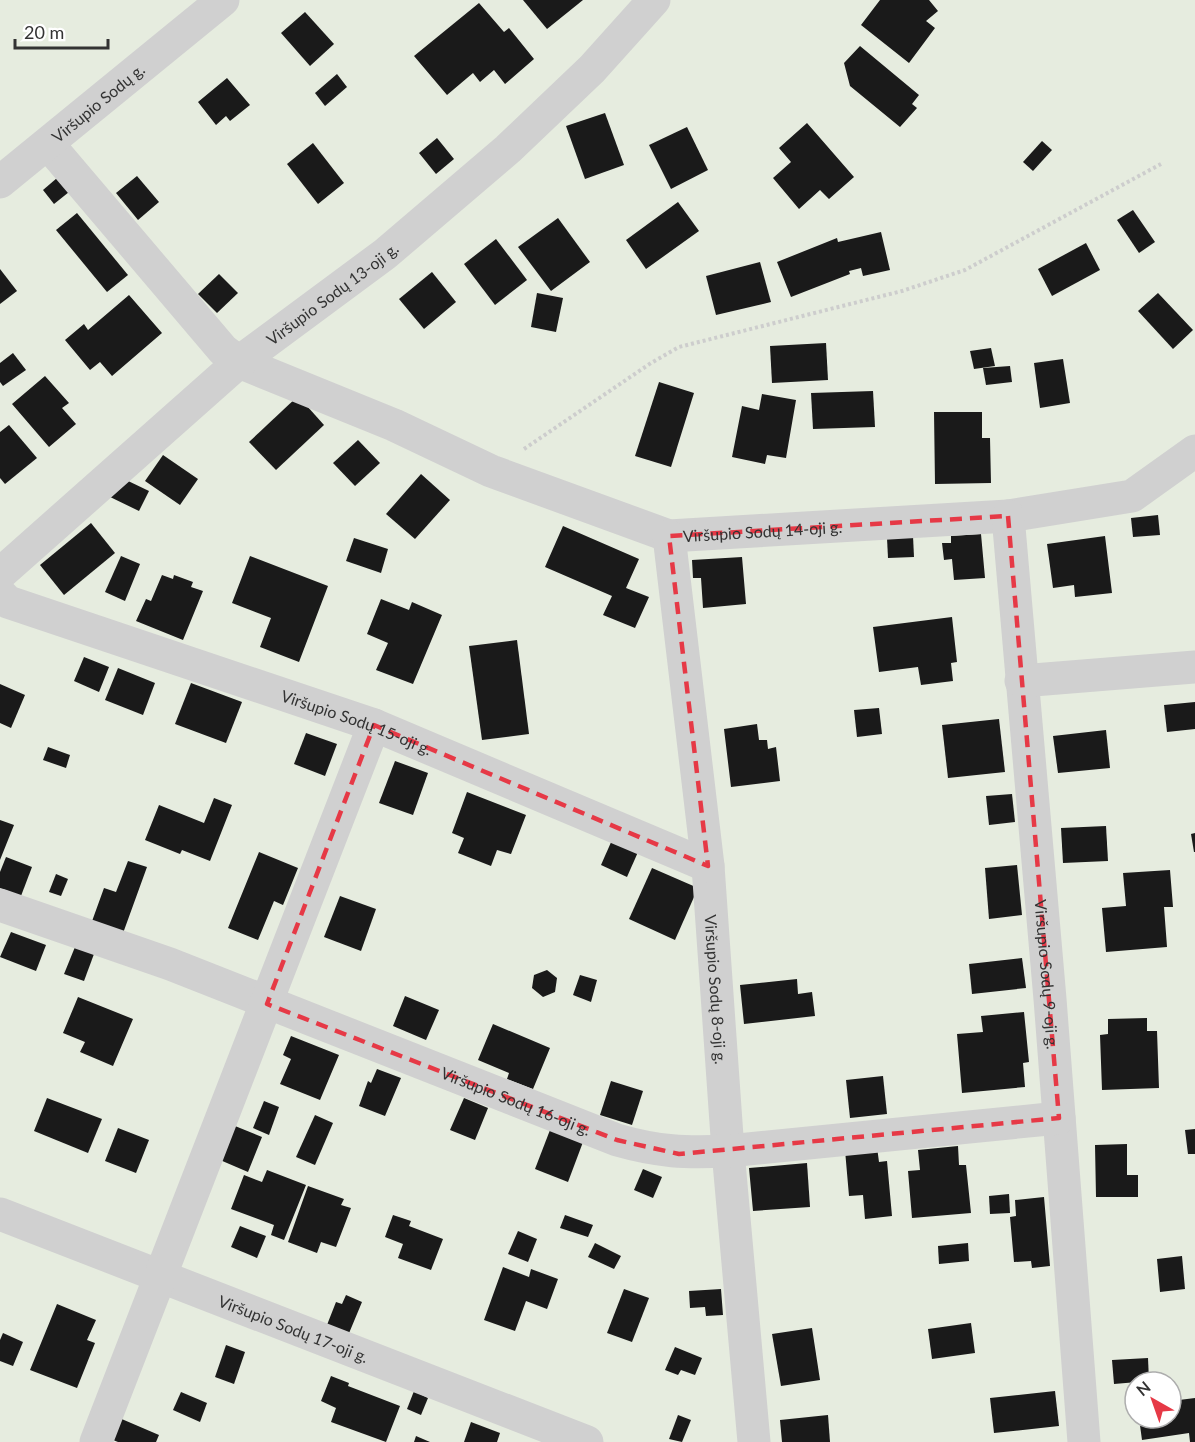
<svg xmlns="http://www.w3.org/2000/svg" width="1195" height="1442" viewBox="0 0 1195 1442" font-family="Lato,sans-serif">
  <rect width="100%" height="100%" fill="#fff"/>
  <path fill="#e6ecdf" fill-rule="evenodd" d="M0,0H1195V1442H0ZM1135,1382H1171V1418H1135Z"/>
  <g fill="#1a1a1a">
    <path d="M523,0H583L547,29Z"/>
    <path d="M880,0H929L938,11L926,21L935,28L909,63L861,25Z"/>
    <path d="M479,3L504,32L509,28L534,59L505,84L494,70L480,82L473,73L447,95L414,56Z"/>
    <path d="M305,12L334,44L310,66L281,33Z"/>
    <path d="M860,46L919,95L912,104L917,108L900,127L850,86L844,63Z"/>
    <path d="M337,74L347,87L325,106L315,93Z"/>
    <path d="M227,78L250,105L230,121L226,116L216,125L198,102Z"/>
    <path d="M605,113L624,165L585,179L566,126Z"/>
    <path d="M807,123L854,177L829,199L820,190L799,209L773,178L791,162L779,148Z"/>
    <path d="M687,127L708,170L671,189L649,145Z"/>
    <path d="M437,138L454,159L436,174L419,153Z"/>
    <path d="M1042,141L1052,150L1033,171L1023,162Z"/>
    <path d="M313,143L344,183L318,204L287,164Z"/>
    <path d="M137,176L159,202L138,220L116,193Z"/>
    <path d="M57,178L69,192L54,204L43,190Z"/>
    <path d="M678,202L699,231L646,269L626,240Z"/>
    <path d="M1133,210L1155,242L1139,253L1117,220Z"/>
    <path d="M77,213L128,275L107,292L56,230Z"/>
    <path d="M558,218L590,262L551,291L518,247Z"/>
    <path d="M881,232L890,270L863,276L861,268L849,271L850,274L791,297L777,262L837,238L838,242Z"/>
    <path d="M496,239L527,280L495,305L464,264Z"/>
    <path d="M1086,243L1100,270L1052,296L1038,269Z"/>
    <path d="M760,262L771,302L716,315L706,276Z"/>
    <path d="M0,269L17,291L0,304Z"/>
    <path d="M432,272L456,302L424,329L399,299Z"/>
    <path d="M219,274L238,293L217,313L198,294Z"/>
    <path d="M537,293L563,298L556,332L531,327Z"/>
    <path d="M1158,293L1193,330L1173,349L1138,311Z"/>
    <path d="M129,295L162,333L112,376L100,362L90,370L65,340L84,324L88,330Z"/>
    <path d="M826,343L828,380L772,383L770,346Z"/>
    <path d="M991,348L995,366L974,369L970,351Z"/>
    <path d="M13,353L26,370L3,386L0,382V363Z"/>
    <path d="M1063,359L1070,403L1040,408L1034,363Z"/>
    <path d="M1010,366L1012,382L986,385L983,368Z"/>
    <path d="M45,376L69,403L62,408L76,424L49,447L12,404Z"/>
    <path d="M659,382L694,393L671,467L635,456Z"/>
    <path d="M873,391L875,427L813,429L811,393Z"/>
    <path d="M762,394L796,400L786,458L767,455L765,464L732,457L742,406L759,410Z"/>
    <path d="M298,396L324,425L276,470L249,442Z"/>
    <path d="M934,412H982V438H990L991,483L935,484Z"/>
    <path d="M9,425L37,458L5,484L0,478V432Z"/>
    <path d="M358,440L380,463L355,486L333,463Z"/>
    <path d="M163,455L198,479L180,505L145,481Z"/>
    <path d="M421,474L450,500L415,539L386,514Z"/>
    <path d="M124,479L149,491L139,511L106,495Z"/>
    <path d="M1158,515L1160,535L1133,537L1131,518Z"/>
    <path d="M91,523L115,553L64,595L40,565Z"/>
    <path d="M563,526L639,559L626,588L649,597L635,628L603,615L612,596L545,567Z"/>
    <path d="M981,534L985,578L954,580L952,559L944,560L942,543H951V536Z"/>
    <path d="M913,536L914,557L888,558L887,538Z"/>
    <path d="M1105,536L1112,593L1075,597L1074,585L1053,588L1047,544Z"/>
    <path d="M354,538L388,549L381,573L346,561Z"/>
    <path d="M121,556L140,564L125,601L105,592Z"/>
    <path d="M250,556L328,586L299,662L260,647L271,618L232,603Z"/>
    <path d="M742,557L746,604L703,608L701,578H693L692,560Z"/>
    <path d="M162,575L173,579L174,575L193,582L191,587L203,591L183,640L136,621L146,599L151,601Z"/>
    <path d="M381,599L409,610L412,602L442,615L413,684L376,670L388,643L367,634Z"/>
    <path d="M952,617L957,662L951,663L953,681L921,685L918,667L879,672L873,627Z"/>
    <path d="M517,640L529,734L482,740L469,646Z"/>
    <path d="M84,657L109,667L99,692L74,681Z"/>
    <path d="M118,668L155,683L143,715L105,700Z"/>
    <path d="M191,683L242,702L226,743L175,724Z"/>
    <path d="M0,684L25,695L11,728L0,723Z"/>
    <path d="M1195,702V729L1167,732L1164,705Z"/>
    <path d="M879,708L882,734L857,737L854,710Z"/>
    <path d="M999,719L1005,772L948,778L942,725Z"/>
    <path d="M757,724L759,740H767L768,749L776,747L780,781L731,787L724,729Z"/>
    <path d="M1106,730L1110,768L1058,773L1053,736Z"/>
    <path d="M306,733L337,744L325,776L294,764Z"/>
    <path d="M48,747L70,755L66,768L43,760Z"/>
    <path d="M395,761L428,773L413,815L379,803Z"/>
    <path d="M467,792L526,815L511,854L497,850L491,866L458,853L464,838L452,833Z"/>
    <path d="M1012,794L1015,822L989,825L986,796Z"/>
    <path d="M214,798L232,805L210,861L182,850L180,854L145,840L159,805L204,823Z"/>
    <path d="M0,820L14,825L0,860Z"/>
    <path d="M1106,826L1108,861L1063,863L1061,828Z"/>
    <path d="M1195,833V852H1194L1191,834Z"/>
    <path d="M612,840L638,852L627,877L601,865Z"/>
    <path d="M259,852L298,868L283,905L274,901L258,940L228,928Z"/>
    <path d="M6,857L32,867L21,896L0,888V872Z"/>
    <path d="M128,861L147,867L122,936L91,924L104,888L116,892Z"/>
    <path d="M1017,865L1022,915L989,919L985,868Z"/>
    <path d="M652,868L698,888L675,940L629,919Z"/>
    <path d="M1170,870L1173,907H1164L1167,947L1106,952L1102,908L1126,906L1123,873Z"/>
    <path d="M56,874L68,879L61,896L49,892Z"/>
    <path d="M340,896L376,909L361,951L324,937Z"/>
    <path d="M11,932L46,945L36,971L0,957Z"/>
    <path d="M75,947L94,954L84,981L64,974Z"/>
    <path d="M1022,958L1026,988L972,994L969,964Z"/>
    <path d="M547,970L557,978L555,992L543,997L532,988L534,975Z"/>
    <path d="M580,975L597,980L591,1002L573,995Z"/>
    <path d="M797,979L798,994L812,992L815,1016L744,1024L740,985Z"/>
    <path d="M405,996L439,1010L426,1040L393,1026Z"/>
    <path d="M78,997L133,1019L113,1066L80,1052L85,1042L63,1033Z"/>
    <path d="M1024,1012L1029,1062L1023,1063L1025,1087L962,1093L957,1034L983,1032L981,1016Z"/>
    <path d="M1147,1018V1031H1157L1159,1088L1102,1090L1100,1035L1108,1034V1019Z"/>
    <path d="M493,1024L550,1048L533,1089L507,1079L509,1073L478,1060Z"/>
    <path d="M291,1036L339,1055L320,1100L280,1084L291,1059L283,1055Z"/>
    <path d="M377,1069L401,1078L385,1116L359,1106L368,1081L371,1083Z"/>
    <path d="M883,1076L887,1114L850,1118L846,1080Z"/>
    <path d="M611,1081L643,1091L632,1125L600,1115Z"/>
    <path d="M47,1098L102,1119L88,1153L34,1131Z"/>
    <path d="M464,1098L488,1108L475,1140L450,1130Z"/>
    <path d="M264,1101L279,1107L269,1135L253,1128Z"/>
    <path d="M315,1115L333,1123L315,1165L296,1157Z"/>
    <path d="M235,1126L262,1137L248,1172L220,1160Z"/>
    <path d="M118,1128L149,1140L136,1173L105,1161Z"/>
    <path d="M1195,1129V1154H1188L1185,1130Z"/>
    <path d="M550,1130L583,1142L568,1182L535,1169Z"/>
    <path d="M1127,1144V1175H1138V1197H1096L1095,1145Z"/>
    <path d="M958,1146L959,1165H966L971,1213L912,1218L908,1171L920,1170L918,1150Z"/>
    <path d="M877,1147L879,1162L887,1161L892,1216L865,1219L863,1195L849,1196L845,1150Z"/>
    <path d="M807,1163L810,1207L753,1211L749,1168Z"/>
    <path d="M643,1169L662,1177L653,1198L634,1190Z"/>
    <path d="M267,1170L306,1185L284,1240L271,1235L274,1225L231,1209L244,1175L262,1182Z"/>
    <path d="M308,1186L344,1199L341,1205L351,1208L336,1247L321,1242L317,1253L288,1242Z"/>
    <path d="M1009,1194L1010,1213L990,1214L989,1196Z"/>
    <path d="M1044,1197L1050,1266L1032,1268L1031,1261L1014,1262L1010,1217L1016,1216L1015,1200Z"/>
    <path d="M393,1215L411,1221L409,1226L443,1239L431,1270L398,1258L403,1244L385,1237Z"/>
    <path d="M565,1215L593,1225L588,1237L560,1228Z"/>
    <path d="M240,1226L266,1236L257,1258L231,1247Z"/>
    <path d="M518,1231L537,1239L528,1262L508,1254Z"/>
    <path d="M595,1243L621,1256L614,1269L588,1257Z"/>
    <path d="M968,1243L969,1261L939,1264L938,1246Z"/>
    <path d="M1182,1256L1185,1289L1160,1292L1157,1259Z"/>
    <path d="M503,1267L529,1277L531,1269L558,1279L547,1309L526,1301L515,1331L484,1320Z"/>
    <path d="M624,1289L649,1298L632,1342L607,1333Z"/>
    <path d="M721,1289L723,1315L706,1316L705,1307L690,1308L689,1291Z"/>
    <path d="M346,1295L362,1302L347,1338L325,1330L336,1302L342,1304Z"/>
    <path d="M57,1304L96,1320L87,1340L95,1343L77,1388L30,1370Z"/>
    <path d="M971,1323L975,1353L932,1359L928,1329Z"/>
    <path d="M812,1328L820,1380L781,1386L772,1334Z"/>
    <path d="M3,1333L23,1342L13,1366L0,1361V1340Z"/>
    <path d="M226,1345L245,1352L234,1384L215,1377Z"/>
    <path d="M675,1347L702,1358L695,1375L681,1370L678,1375L665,1370Z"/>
    <path d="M1148,1358L1149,1381L1114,1384L1112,1360Z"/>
    <path d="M331,1376L349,1383L348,1386L400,1406L386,1442L331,1422L336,1408L321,1401Z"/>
    <path d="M414,1391L428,1398L421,1415L407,1409Z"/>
    <path d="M1055,1391L1059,1426L994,1433L990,1398Z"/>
    <path d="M181,1392L207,1403L200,1422L173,1410Z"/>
    <path d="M1195,1398V1442H1190L1189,1433L1142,1440L1139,1418H1171V1401Z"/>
    <path d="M678,1415L691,1420L682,1442L669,1439Z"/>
    <path d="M828,1415L830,1442H782L780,1420Z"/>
    <path d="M117,1417L159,1435L156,1442H118L108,1438Z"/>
    <path d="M471,1422L500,1433L497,1442H464Z"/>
    <path d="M416,1436L430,1442H414Z"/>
  </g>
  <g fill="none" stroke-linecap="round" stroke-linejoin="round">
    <path stroke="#cdcdcd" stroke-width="4" stroke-dasharray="3 3" stroke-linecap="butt" d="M524,449L651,363L679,347L902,291L965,270L1161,164"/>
    <g stroke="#d0d0d0" stroke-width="33">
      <path id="s1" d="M48,144L223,350L239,362L394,425L491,471L669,536L1008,516L1132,496L1195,451"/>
      <path id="s2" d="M0,182L223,0"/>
      <path id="s3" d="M1008,516L1050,999L1084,1442"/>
      <path id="s4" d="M669,536L708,866L728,1151L754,1442"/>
      <path id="s5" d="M0,574L239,362L385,254L508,149L592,69L654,0"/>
      <path id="s6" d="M0,594L8,602L374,725L708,866"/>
      <path d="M1021,681L1195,667"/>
      <path id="s7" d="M0,905L170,964L617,1140C659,1152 685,1153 728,1151L1059,1118"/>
      <path id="s8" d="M0,1214L587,1442"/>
      <path d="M96,1442L374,725"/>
    </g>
  </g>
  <path fill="none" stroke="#e63946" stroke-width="4.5" stroke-dasharray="12 8" stroke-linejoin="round" d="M1008,516L1059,1118L679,1154L617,1140L267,1004L374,725L708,866L669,536Z"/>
  <g text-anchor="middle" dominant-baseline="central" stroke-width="6" stroke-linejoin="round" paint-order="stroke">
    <g font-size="16" fill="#333" stroke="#fff">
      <text stroke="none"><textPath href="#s2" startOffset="126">Viršupio Sodų g.</textPath></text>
      <text stroke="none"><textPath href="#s5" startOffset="435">Viršupio Sodų 13-oji g.</textPath></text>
      <text stroke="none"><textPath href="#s1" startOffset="848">Viršupio Sodų 14-oji g.</textPath></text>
      <text stroke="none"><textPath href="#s6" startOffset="380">Viršupio Sodų 15-oji g.</textPath></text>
      <text stroke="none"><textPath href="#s3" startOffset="460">Viršupio Sodų 9-oji g.</textPath></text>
      <text stroke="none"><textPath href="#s4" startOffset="456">Viršupio Sodų 8-oji g.</textPath></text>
      <text stroke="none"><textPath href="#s7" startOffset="552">Viršupio Sodų 16-oji g.</textPath></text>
      <text stroke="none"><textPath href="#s8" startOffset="315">Viršupio Sodų 17-oji g.</textPath></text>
    </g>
  </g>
  <g transform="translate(1153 1400) rotate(320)"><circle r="28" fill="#ffffff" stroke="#adadad" stroke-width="1.5"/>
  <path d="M0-4.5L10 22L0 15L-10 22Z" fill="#e63946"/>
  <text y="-9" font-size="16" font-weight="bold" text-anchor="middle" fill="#333333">N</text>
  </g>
  <path d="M15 39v9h93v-9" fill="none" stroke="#333333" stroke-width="3"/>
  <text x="24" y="39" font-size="18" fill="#333333" stroke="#ffffff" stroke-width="4.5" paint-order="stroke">20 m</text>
</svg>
